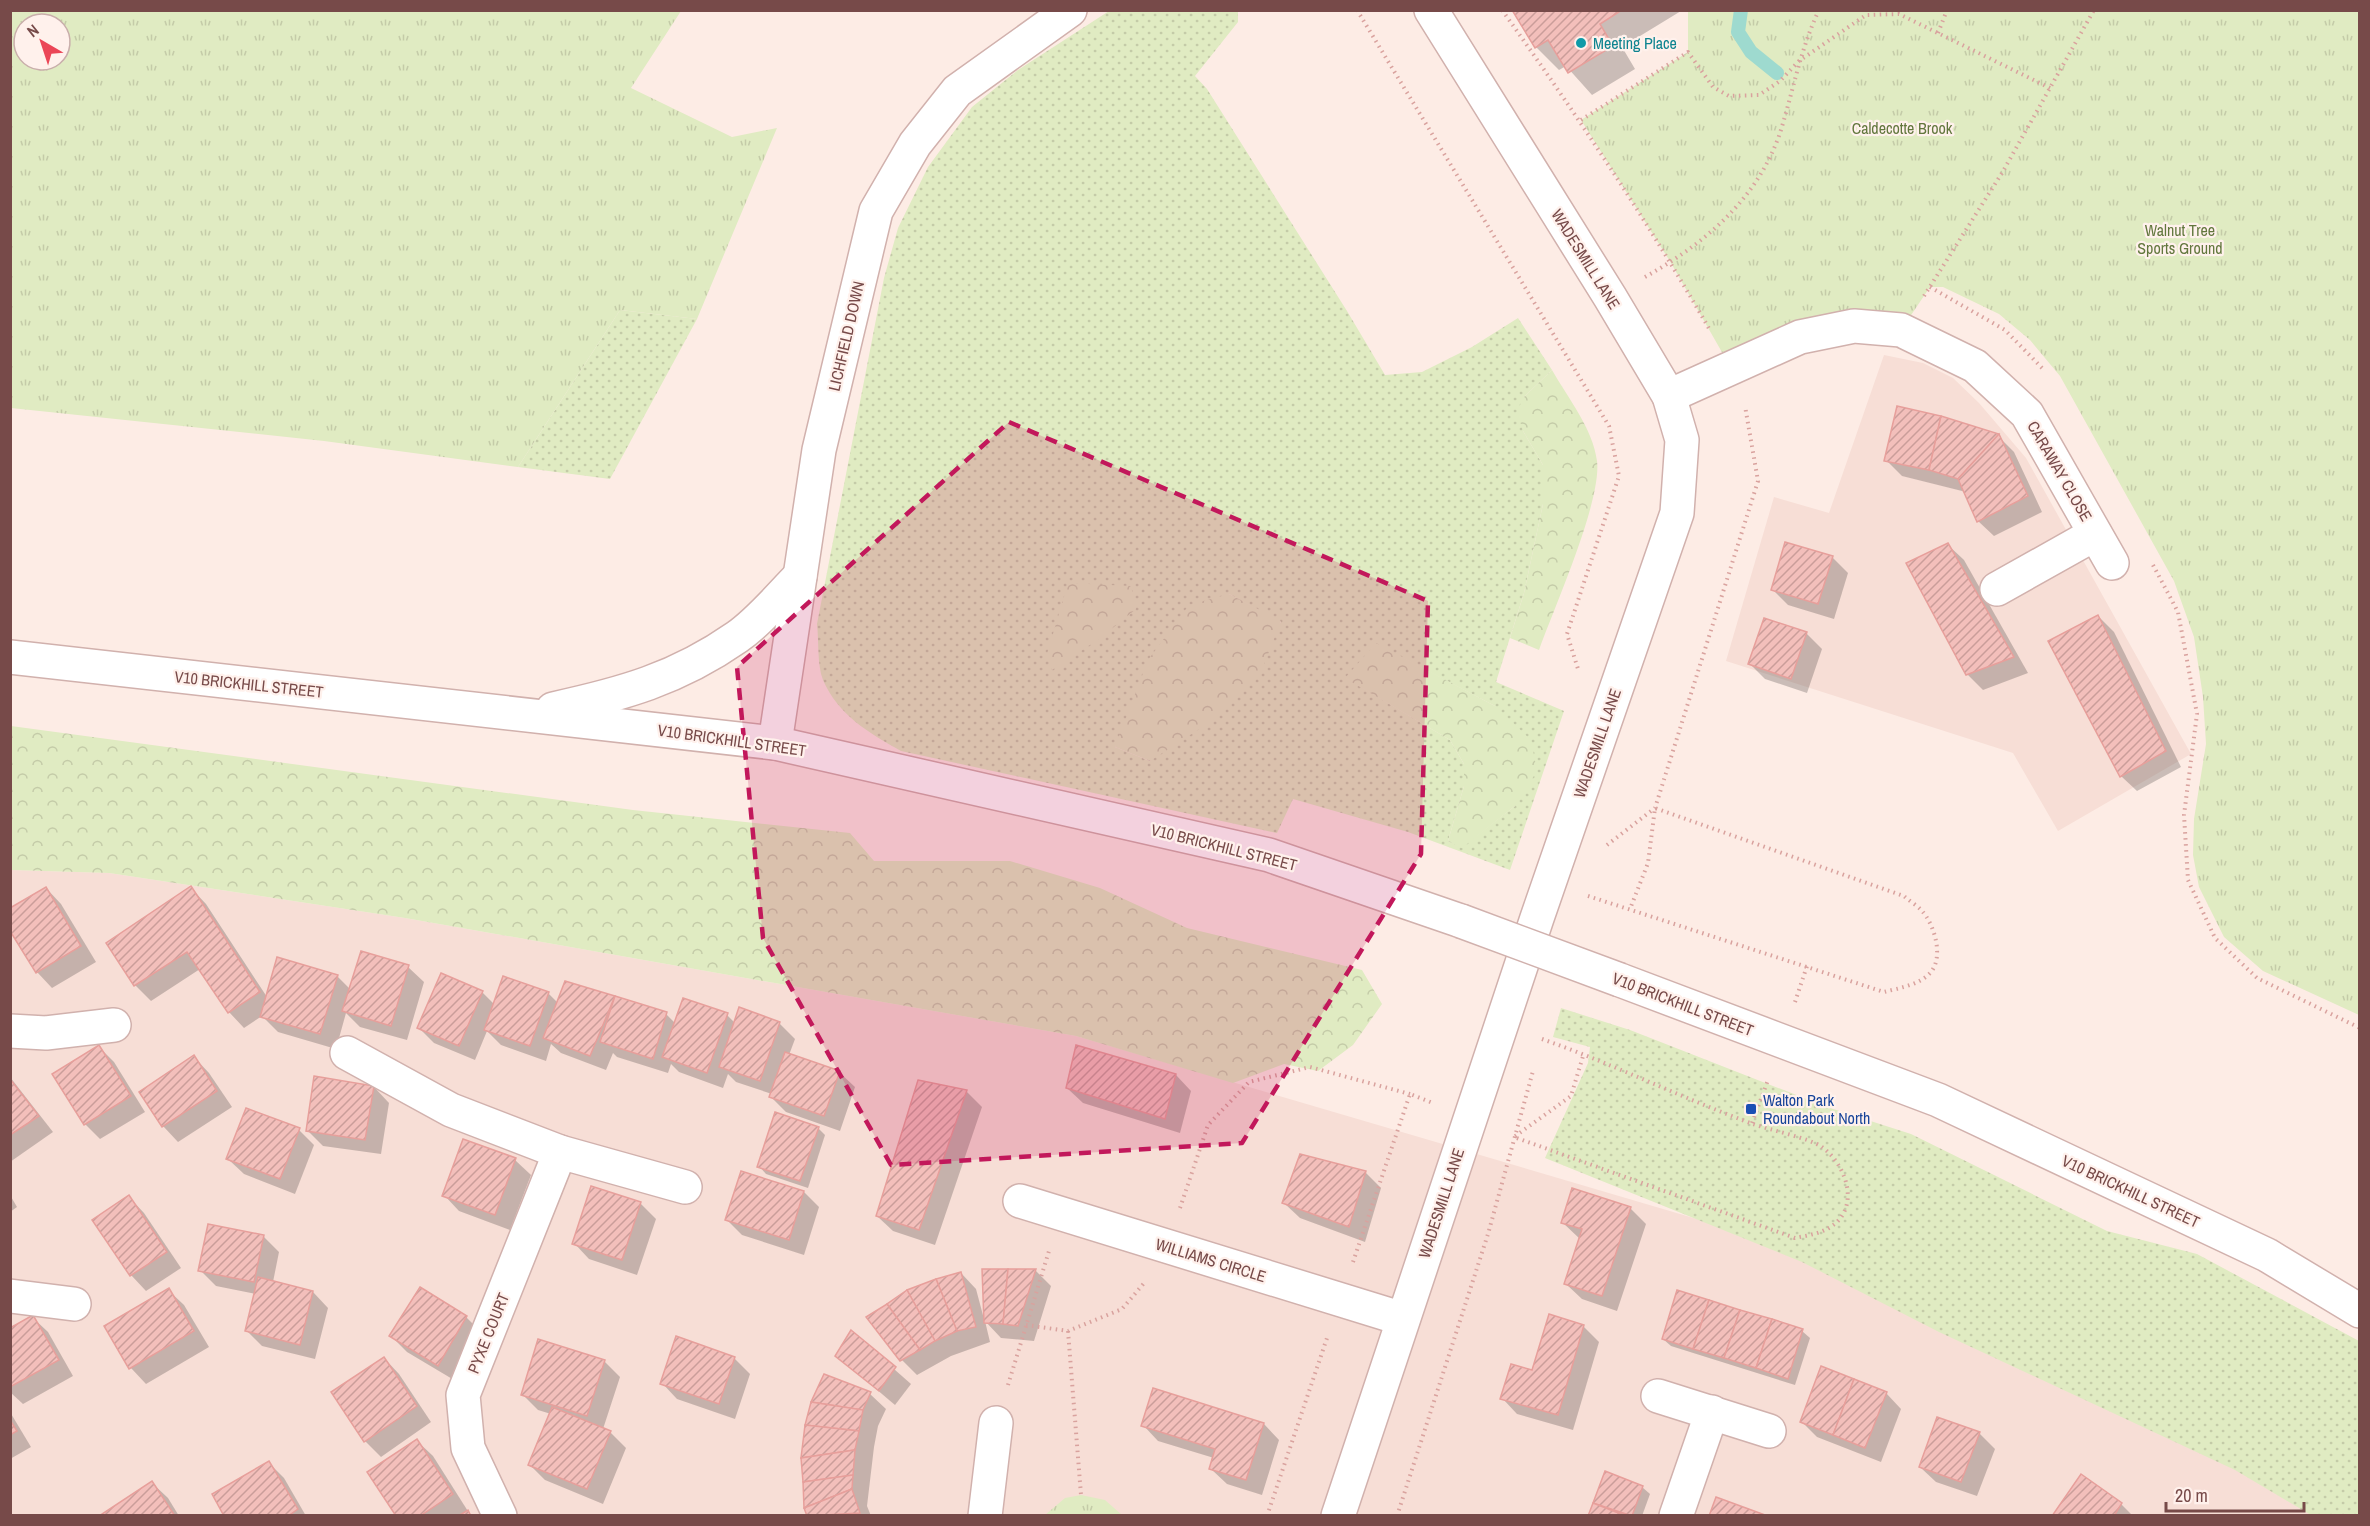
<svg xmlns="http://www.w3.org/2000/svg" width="2370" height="1526" viewBox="0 0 2370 1526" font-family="'Archivo Narrow',sans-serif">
  <defs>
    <pattern id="grass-dots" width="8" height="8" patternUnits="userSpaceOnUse" patternTransform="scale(1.5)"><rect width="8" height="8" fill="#e0ebc2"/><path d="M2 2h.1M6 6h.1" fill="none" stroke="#c4cba8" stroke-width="1.8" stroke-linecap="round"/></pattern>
    <pattern id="forest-crowns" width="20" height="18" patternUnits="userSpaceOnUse" patternTransform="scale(1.5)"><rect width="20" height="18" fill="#e0ebc2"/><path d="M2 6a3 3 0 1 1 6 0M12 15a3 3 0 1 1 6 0" fill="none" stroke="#c4cba8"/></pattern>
    <pattern id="park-tufts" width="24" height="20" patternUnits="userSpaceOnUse" patternTransform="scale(1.5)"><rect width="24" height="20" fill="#e0ebc2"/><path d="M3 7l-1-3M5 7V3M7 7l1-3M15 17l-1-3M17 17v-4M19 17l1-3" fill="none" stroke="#c4cba8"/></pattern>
    <pattern id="building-hatch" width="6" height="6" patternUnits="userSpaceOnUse" patternTransform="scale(1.5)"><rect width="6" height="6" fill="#f3bfbb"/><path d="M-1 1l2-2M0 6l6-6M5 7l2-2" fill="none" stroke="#ca9d9a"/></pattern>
  </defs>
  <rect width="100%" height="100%" fill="#fdece5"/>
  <g fill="#f7ded6">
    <path d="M1884,355L1923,363L1953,378L1979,403L2026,458L2191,754L2058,831L2013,753L1726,661L1774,497L1829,513Z"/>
    <path d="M11,870L109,873L405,918L1076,1036L1826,1257L2360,1503L2359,1516H11Z"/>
  </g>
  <g fill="url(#grass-dots)" fill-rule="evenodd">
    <path d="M1109,11H1238V22L1195,76L1207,89L1347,311L1385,375L1422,372L1472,347L1518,318L1552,370L1524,397L1523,431L1543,465V504L1524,593L1496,682L1564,711L1510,870L1408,832L1293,799L1277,833L901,751C869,733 838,715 823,680C817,665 819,641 817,624L884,278L898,228L928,167L972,107L1018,70ZM1229,594L1281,622L1150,761L1115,747ZM1376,644L1495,706L1515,806L1462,847L1448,841L1464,786V764L1450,740L1346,678Z"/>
    <path d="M620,310L697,319L610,479L518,467Z"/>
    <path d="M1561,1008L1630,1030L1827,1107L1911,1134L2107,1231L2197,1254L2359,1341V1515H2311L2235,1470L1939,1332L1802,1262L1545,1158L1588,1063L1590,1047L1553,1037Z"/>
  </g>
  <g fill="url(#forest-crowns)">
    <path d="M1552,370C1568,398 1593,429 1597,461C1602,501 1554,608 1539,650L1510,638L1524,593L1543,504V465L1523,431L1517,411L1524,397Z"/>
    <path d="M1068,583L1131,586L1136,609L1099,639L1052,670L1047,654Z"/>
    <path d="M1229,594L1281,621L1259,677L1207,724L1150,761L1115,747L1148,660L1189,605Z"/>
    <path d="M1376,643L1495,706L1531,740L1537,771L1515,806L1462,848L1448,841L1464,786V764L1450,740L1345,678Z"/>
    <path d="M11,726L633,810L850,833L874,861H1010L1100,888L1187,928L1362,970L1382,1004L1353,1045L1318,1071L1284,1064L1233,1083L1076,1036L405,918L109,873L11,870Z"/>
  </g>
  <g fill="url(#park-tufts)" fill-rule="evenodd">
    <path d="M11,10L681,11L631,88L732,137L777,128L697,319L620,310L518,467L324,441L11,408ZM24,24H60V60H24Z"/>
    <path d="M1688,11H2359V1015L2263,971L2224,937L2199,887L2193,855L2194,819L2206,744L2203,697L2194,637L2174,581L2060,376L2030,340L1999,314L1943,287H1930L1901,330L1731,368L1671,263L1581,120L1688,52Z"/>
    <path d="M1081,1495L1105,1500L1122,1515H1045L1065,1498Z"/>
  </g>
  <g fill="#0003">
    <path d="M1514,10H1681V11L1622,47L1635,69L1592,95L1566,66L1559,70L1536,47Z"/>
    <path d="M1998,436L2014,452L2042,512L1994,536L1978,521L1966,492L1902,476L1886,460Z"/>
    <path d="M1948,545L1964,560L2028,673L1983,690L1967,674Z"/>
    <path d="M1832,557L1848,573L1834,619L1788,605L1773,590Z"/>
    <path d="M2098,616L2114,632L2181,767L2137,791L2121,776Z"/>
    <path d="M1806,633L1822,649L1807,693L1765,679L1749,663Z"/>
    <path d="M46,888L61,904L96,962L52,988L37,972Z"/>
    <path d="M191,888L206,904L267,997L337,976L351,990L408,967L424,982L407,1040L360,1027L346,1013L336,1049L278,1032L262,1016L244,1028L229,1012L200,969L151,1001L135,985Z"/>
    <path d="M565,983L666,1014L675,1023L727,1015L735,1023H779L795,1039L789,1055L839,1072L855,1087L840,1131L786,1112L771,1097L772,1094L736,1082L728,1074L723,1088L679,1072L671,1064L668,1073L617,1057L613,1053L606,1070L561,1053L551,1044L546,1061L501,1045L487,1031L475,1060L434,1043L418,1027L482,992L494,1004L548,993L558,1003Z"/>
    <path d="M99,1047L114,1062L145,1112L100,1139L85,1124Z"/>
    <path d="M194,1057L209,1073L232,1107L178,1142L163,1126Z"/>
    <path d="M1176,1075L1191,1091L1180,1133L1083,1103L1067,1088Z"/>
    <path d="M10,1077L53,1132L10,1162Z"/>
    <path d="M374,1087L389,1103L381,1154L323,1146L307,1130Z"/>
    <path d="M966,1091L982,1107L935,1245L893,1231L877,1216Z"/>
    <path d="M818,1128L825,1135L808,1188L766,1174L759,1166Z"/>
    <path d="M299,1130L314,1145L295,1194L244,1174L228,1159Z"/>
    <path d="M515,1160L531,1175L510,1230L459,1211L444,1195Z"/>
    <path d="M1365,1172L1381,1188L1365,1242L1300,1218L1284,1203Z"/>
    <path d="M804,1192L819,1207L804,1255L742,1235L727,1220Z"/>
    <path d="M10,1195L17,1207L10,1212Z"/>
    <path d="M129,1197L144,1213L181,1268L146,1291L131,1275Z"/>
    <path d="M640,1203L656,1219L637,1275L589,1259L574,1243Z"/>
    <path d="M1630,1208L1646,1224L1617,1311L1582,1299L1566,1284L1580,1239L1562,1222Z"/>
    <path d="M264,1237L279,1252L273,1282L313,1292L328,1308L315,1359L262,1346L247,1331L256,1294L216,1286L200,1270Z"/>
    <path d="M984,1271H1036L1051,1286L1034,1341L1001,1338L985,1321L990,1342L951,1356L917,1375L902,1360L961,1273L976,1289L984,1319Z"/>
    <path d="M168,1290L184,1305L209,1347L146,1384L131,1368L106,1327Z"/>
    <path d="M32,1317L48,1332L73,1376L23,1404L10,1392V1329Z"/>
    <path d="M466,1317L482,1333L454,1380L407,1352L391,1336Z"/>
    <path d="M1584,1327L1599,1342L1573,1430L1517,1414L1502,1398Z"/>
    <path d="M1802,1331L1810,1338L1795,1385L1671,1346L1663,1339Z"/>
    <path d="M852,1332L911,1384L895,1405L837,1356Z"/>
    <path d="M384,1358L399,1374L431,1422L381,1457L365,1441Z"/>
    <path d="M734,1358L750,1374L735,1419L677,1399L662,1383Z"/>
    <path d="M604,1361L620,1377L603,1429L610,1432L626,1448L603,1504L545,1480L530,1465L551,1414L538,1410L522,1394Z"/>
    <path d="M1886,1393L1901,1409L1881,1462L1817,1437L1802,1422Z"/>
    <path d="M870,1394L886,1409L878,1426L874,1447L867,1506L871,1516H809Z"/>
    <path d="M10,1412L31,1447L10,1459Z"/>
    <path d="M1264,1424L1279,1440L1262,1495L1227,1484L1211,1469L1214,1458L1158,1441L1143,1425Z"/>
    <path d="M1979,1433L1995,1449L1977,1496L1936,1482L1920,1467Z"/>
    <path d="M417,1441L433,1456L471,1516H398Z"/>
    <path d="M269,1463L284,1478L306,1516H226Z"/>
    <path d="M1606,1473L1642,1487L1650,1494L1642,1516H1590Z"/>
    <path d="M2081,1477L2121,1504L2133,1516H2054Z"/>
    <path d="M152,1483L168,1498L179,1516H102Z"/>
  </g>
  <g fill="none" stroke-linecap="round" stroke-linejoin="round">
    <path stroke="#9edacf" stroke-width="14" d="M1741,10L1738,32L1751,52L1777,73"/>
  </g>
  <g fill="url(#building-hatch)" stroke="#e79f9b" stroke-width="1.5">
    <path d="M1512,10H1622L1600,24L1613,46L1568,73L1548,40L1535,48Z"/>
    <path d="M1897,406L1941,416L1929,470L1884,461Z"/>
    <path d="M1941,416L1999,434L1958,479L1929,470Z"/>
    <path d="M1999,434L2028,496L1977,522L1958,479Z"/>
    <path d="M1785,542L1833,556L1818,604L1771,590Z"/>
    <path d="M1948,543L2014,657L1966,675L1906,563Z"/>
    <path d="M2098,615L2166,751L2120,777L2048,641Z"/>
    <path d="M1764,618L1807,632L1791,679L1748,664Z"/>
    <path d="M191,886L260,992L228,1013L187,952L134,986L106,943Z"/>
    <path d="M46,887L81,946L36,973L10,931V908Z"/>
    <path d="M361,951L409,965L391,1026L342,1011Z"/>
    <path d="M277,957L338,975L320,1034L260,1017Z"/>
    <path d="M441,973L483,991L459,1046L417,1028Z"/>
    <path d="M503,976L549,992L530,1046L484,1030Z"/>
    <path d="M565,981L615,996L590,1056L543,1038Z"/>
    <path d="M615,996L667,1012L653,1059L600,1042Z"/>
    <path d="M683,998L728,1013L707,1073L662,1057Z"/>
    <path d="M739,1007L780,1022L760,1081L719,1067Z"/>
    <path d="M99,1045L131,1096L84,1125L52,1074Z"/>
    <path d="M1076,1045L1176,1074L1165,1119L1066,1088Z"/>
    <path d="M785,1052L840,1071L824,1116L769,1097Z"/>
    <path d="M194,1055L217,1091L162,1127L139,1092Z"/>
    <path d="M314,1076L374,1086L365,1140L306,1131Z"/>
    <path d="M10,1079L39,1116L10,1135Z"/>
    <path d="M918,1080L967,1090L919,1230L876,1216Z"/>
    <path d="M246,1108L300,1128L280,1179L226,1159Z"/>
    <path d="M775,1112L819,1127L800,1181L757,1167Z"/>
    <path d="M463,1139L516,1158L495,1215L442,1196Z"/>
    <path d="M1300,1154L1366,1171L1349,1227L1282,1203Z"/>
    <path d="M741,1171L804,1191L789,1240L725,1220Z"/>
    <path d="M591,1186L641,1202L622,1260L572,1244Z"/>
    <path d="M1572,1188L1631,1207L1602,1296L1564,1284L1582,1229L1561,1223Z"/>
    <path d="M129,1195L167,1252L130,1276L92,1220Z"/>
    <path d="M208,1224L264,1235L254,1282L198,1271Z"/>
    <path d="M982,1269H1008L1003,1324L984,1323Z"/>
    <path d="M1008,1269H1036L1018,1326L1003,1324Z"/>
    <path d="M961,1272L976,1327L957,1331L936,1279Z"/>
    <path d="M258,1277L313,1291L300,1345L245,1331Z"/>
    <path d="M936,1279L957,1331L935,1341L907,1290Z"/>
    <path d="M420,1287L467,1316L438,1366L389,1336Z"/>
    <path d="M169,1288L194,1331L129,1369L104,1326Z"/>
    <path d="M907,1290L935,1341L920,1350L887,1304Z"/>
    <path d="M1677,1290L1709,1300L1693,1349L1662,1339Z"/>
    <path d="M1709,1300L1740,1310L1724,1358L1693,1349Z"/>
    <path d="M887,1304L920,1350L900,1361L866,1317Z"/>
    <path d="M1740,1310L1772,1319L1756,1368L1724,1358Z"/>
    <path d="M1549,1314L1584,1325L1558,1415L1500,1399L1511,1364L1532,1370Z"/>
    <path d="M33,1315L59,1360L10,1387V1328Z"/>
    <path d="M1772,1319L1803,1329L1788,1379L1756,1368Z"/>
    <path d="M851,1330L896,1367L879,1391L835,1356Z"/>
    <path d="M676,1336L735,1357L719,1404L660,1384Z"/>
    <path d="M538,1339L605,1360L587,1416L521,1395Z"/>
    <path d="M384,1357L417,1406L364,1442L331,1392Z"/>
    <path d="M1821,1366L1854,1379L1833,1435L1800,1422Z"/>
    <path d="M824,1374L871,1392L863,1410L811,1402Z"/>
    <path d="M1854,1379L1887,1392L1865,1448L1833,1435Z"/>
    <path d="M1153,1388L1264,1423L1246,1480L1209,1469L1215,1449L1141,1426Z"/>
    <path d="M811,1402L863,1410L859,1431L805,1425Z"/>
    <path d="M552,1407L611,1431L587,1489L528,1465Z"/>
    <path d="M1937,1417L1980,1432L1961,1482L1919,1467Z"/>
    <path d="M10,1420L17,1431L10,1435Z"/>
    <path d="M805,1425L859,1431L855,1450L801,1458Z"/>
    <path d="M417,1439L453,1494L420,1516H396L367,1472Z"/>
    <path d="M855,1450L853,1475L803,1482L801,1458Z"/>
    <path d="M269,1461L298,1509L288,1516H224L212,1494Z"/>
    <path d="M1605,1471L1643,1486L1632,1516L1593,1503Z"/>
    <path d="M2081,1474L2122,1503L2114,1516H2052Z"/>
    <path d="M853,1475L852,1489L804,1508L803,1482Z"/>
    <path d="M152,1481L175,1516H99Z"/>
    <path d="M852,1489L860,1513L807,1516L804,1508Z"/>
    <path d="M1716,1497L1765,1515L1709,1516Z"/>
    <path d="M1593,1503L1626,1516H1588Z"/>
    <path d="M468,1510L471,1516H458Z"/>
  </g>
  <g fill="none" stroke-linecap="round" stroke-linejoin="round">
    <g stroke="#d1b1ad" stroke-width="36">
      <g id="minor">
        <path d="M1669,396L1800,337L1854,326L1901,330L1975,366L2027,414L2112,563"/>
        <path d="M1997,589L2095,534"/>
        <path d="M775,743L819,450L876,211L915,144L957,91L1070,10"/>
        <path d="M10,1031L46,1033L114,1025"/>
        <path d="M347,1053L451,1110L560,1152L685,1187"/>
        <path d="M1020,1201L1403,1319"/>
        <path d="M10,1296L74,1304"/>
        <path d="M1658,1396L1769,1431"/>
        <path d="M500,1516L468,1448L463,1395L560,1152"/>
        <path d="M985,1516L996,1423"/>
        <path d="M1338,1516L1537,918L1677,513L1682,440L1669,396L1610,297L1431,10"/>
        <path d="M1676,1516L1712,1412"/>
      </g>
    </g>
    <g stroke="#d1b1ad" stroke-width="36">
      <g id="tertiary">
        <path d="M10,657L775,743L1269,855L1461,921"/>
        <path d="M553,709C622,694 677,679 737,637C760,621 780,596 800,576"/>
        <path d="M1620,980L1938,1100L2267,1255L2360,1311"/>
      </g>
    </g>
    <g stroke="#d9a29e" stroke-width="4" stroke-dasharray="1.5 4.5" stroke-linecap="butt">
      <path d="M1357,10L1609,426L1619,476L1567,634L1578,669"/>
      <path d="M1502,10C1577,115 1647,220 1711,332"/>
      <path d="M1938,33L1947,10"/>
      <path d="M1581,120L1688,52L1713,87L1729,96L1759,95L1780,81L1799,61L1866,15L1899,14L2050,88"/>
      <path d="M1645,277C1704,244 1757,200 1780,133C1793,92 1800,50 1819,10"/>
      <path d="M1930,287L2005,330L2044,370"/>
      <path d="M1924,296L2002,173L2094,10"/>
      <path d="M2153,565L2178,612L2197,714L2184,815L2188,880L2215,938L2257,978L2360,1028"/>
      <path d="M1607,845L1655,808L1758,481L1745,406"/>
      <path d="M1588,896L1884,992C1899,988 1920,985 1931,972C1944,956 1934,924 1922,911C1917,905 1909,901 1904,896L1655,808L1648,863L1630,909"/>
      <path d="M1795,1002L1807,966"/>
      <path d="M1542,1039C1613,1064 1682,1098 1753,1124C1770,1130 1809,1138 1822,1147C1844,1163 1859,1200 1837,1222C1825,1233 1810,1235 1795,1238L1514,1137L1571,1096L1584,1053"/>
      <path d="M1752,1123L1768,1080"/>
      <path d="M1180,1208L1208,1125L1249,1082L1310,1067L1410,1094"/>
      <path d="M1353,1262L1410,1094L1433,1103"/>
      <path d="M1026,1325L1068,1331L1122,1309L1145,1282"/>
      <path d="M1068,1331L1081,1495"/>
      <path d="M1008,1385L1049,1251"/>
      <path d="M1267,1516L1327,1338"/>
      <path d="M1397,1516L1488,1234L1533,1071"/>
    </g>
    <use href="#minor" stroke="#fff" stroke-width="33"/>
    <use href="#tertiary" stroke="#fff" stroke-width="33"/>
    <g stroke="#d1b1ad" stroke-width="36" stroke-linecap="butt">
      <path id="tertiary-bridge" d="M1461,921L1620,980"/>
    </g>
    <use href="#tertiary-bridge" stroke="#fff" stroke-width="33"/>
  </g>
  <path fill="#c2185b" fill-opacity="0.2" stroke="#c2185b" stroke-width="4.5" stroke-dasharray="12 8" stroke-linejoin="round" d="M1009,422L1428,601L1421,854L1242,1143L891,1165L763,938L737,667Z"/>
  <circle fill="#0f9aa8" stroke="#fff1ec" stroke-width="2" cx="1581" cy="43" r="6"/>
  <rect fill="#1a4fb4" stroke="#fff1ec" stroke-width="2" x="1745" y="1103" width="12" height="12" rx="3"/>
  <g text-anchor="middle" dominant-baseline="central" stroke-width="4.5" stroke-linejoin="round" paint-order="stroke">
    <g font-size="16" fill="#0d838f" stroke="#fff1ec" text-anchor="start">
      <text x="1593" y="43">Meeting Place</text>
    </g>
    <g font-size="16" fill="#62773d" stroke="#fff1ec">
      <text x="1902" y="128">Caldecotte Brook</text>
      <text x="2180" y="230">Walnut Tree<tspan x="2180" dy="18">Sports Ground</tspan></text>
    </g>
    <g font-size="16" fill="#774a49" stroke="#fff1ec">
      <text transform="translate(1586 259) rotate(58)">WADESMILL LANE</text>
      <text transform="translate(846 336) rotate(-77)">LICHFIELD DOWN</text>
      <text transform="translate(2060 471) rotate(60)">CARAWAY CLOSE</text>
      <text transform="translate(249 684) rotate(6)">V10 BRICKHILL STREET</text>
      <text transform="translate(732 740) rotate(8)">V10 BRICKHILL STREET</text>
      <text transform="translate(1597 743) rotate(-71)">WADESMILL LANE</text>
      <text transform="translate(1224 847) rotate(14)">V10 BRICKHILL STREET</text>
      <text transform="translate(1683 1004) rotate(21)">V10 BRICKHILL STREET</text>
      <text transform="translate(2131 1191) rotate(25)">V10 BRICKHILL STREET</text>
      <text transform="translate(1441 1203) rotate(-72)">WADESMILL LANE</text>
      <text transform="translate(1211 1260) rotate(17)">WILLIAMS CIRCLE</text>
      <text transform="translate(488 1333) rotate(-68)">PYXE COURT</text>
    </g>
    <g font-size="16" fill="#164399" stroke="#fff1ec" text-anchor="start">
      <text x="1763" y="1100">Walton Park<tspan x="1763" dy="18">Roundabout North</tspan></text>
    </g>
  </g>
  <rect width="2370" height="1526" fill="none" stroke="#774a49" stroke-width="24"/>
  <g transform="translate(42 42) rotate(321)"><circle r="28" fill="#fff1ec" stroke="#c9aeab" stroke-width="1.5"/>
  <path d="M0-4.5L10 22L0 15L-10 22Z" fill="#eb4657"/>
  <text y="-9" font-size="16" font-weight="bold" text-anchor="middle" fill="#774a49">N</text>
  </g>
  <path d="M2166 1502v9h138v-9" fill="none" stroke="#774a49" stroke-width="3"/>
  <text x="2175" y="1502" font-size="18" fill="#774a49" stroke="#fff1ec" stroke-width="4.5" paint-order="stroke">20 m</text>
</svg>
